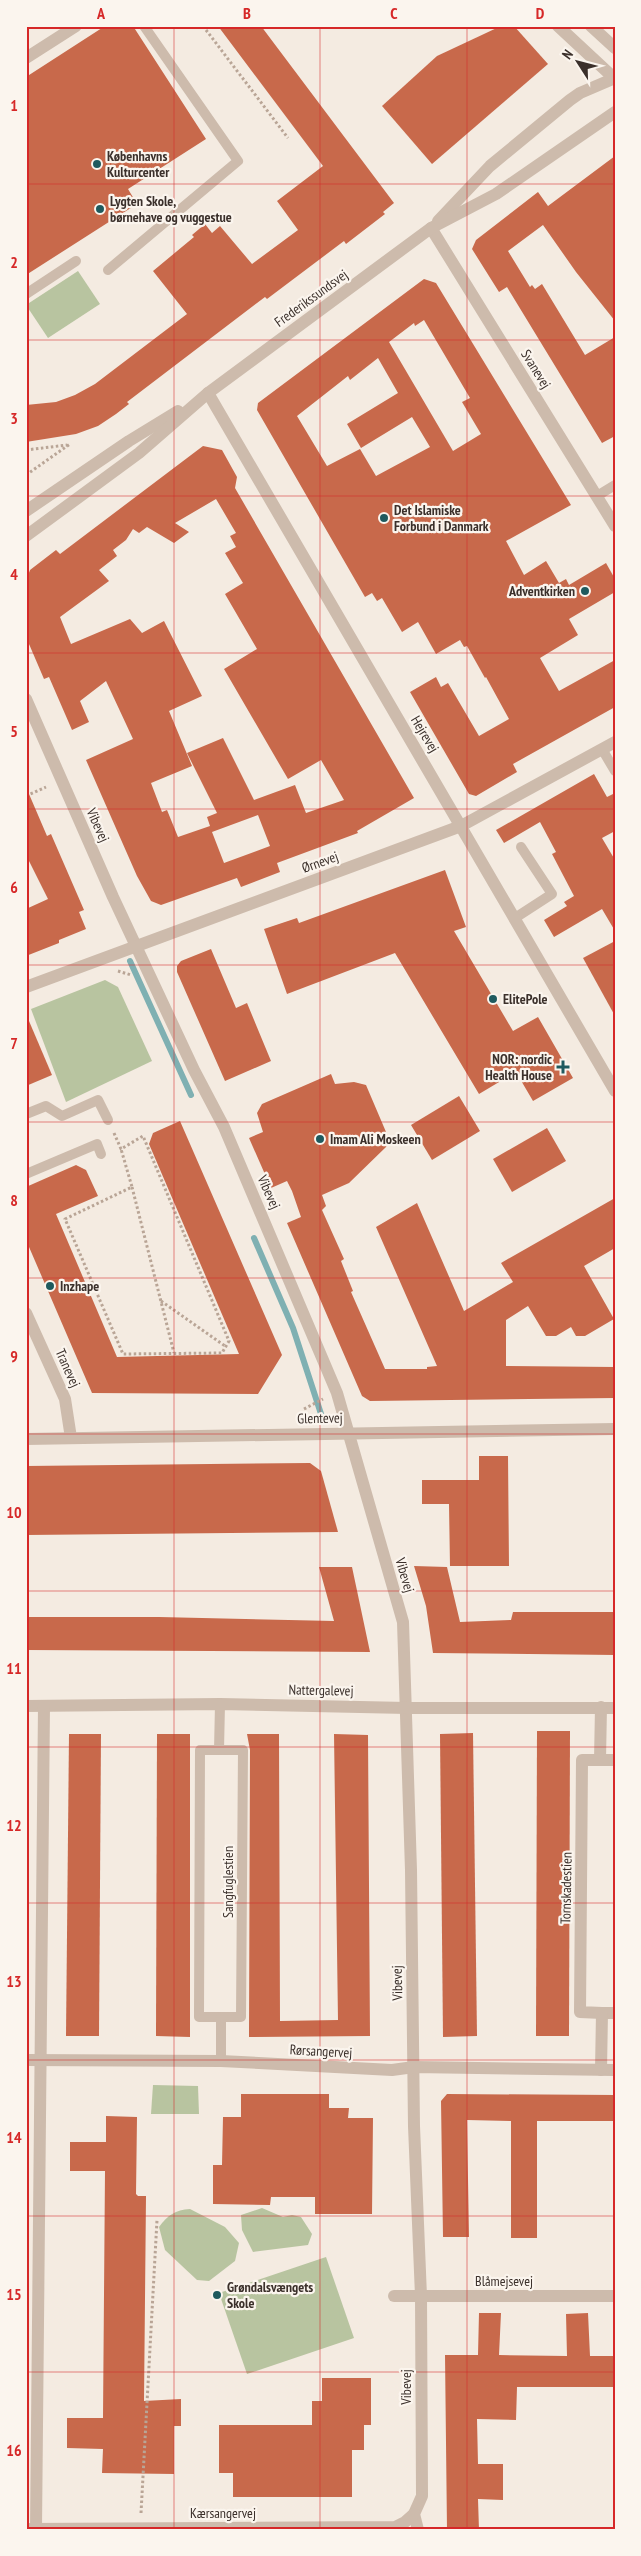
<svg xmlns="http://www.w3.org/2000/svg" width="641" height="2556" viewBox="0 0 641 2556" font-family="'PT Sans Narrow',sans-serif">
  <rect width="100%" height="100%" fill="#f4ebe1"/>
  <g fill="#b8c4a0">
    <path d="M78,271L100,304L48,338L26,305Z"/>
    <path d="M105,980L118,987L152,1061L66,1102L31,1009Z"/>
    <path d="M153,2085L198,2086L199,2114H151Z"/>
    <path d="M262,2208L283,2217L292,2215L301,2217L312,2234L308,2245L253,2252L242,2230L241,2215Z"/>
    <path d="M190,2209L225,2227L239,2243L235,2261L209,2281L197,2280L165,2250L159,2227C168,2215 175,2210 190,2209Z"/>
    <path d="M326,2257L354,2338L247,2374L219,2293Z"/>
  </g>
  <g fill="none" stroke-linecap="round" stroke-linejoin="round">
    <g stroke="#7fb0b2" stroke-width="6">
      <path d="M130,961L191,1095"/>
      <path d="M254,1238L293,1328L323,1420"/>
    </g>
  </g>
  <g fill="#c8694b" fill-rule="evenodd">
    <path d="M105,26H133L206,139L128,189L137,204L26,275V77Z"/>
    <path d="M218,26H261L394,203L383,212L385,214L346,244L344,241L267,299L265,297L127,402L129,404L116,414L98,426L76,434L26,442V405L56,402L75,395L95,384L187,314L153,271L194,237L192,235L205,224L212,233L220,226L252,264L298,230L277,201L323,166Z"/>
    <path d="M501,26H514L548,64L432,164L382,106L437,56Z"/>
    <path d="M615,156V321L576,272L543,225L508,251L530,287L532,285L535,289L542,284L585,355L615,337V436L602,443L507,287L499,292L472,249L476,240L538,192L548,206Z"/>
    <path d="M424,279L436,283L571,505L506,541L524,575L546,561L559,583L566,579L569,585L606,563L615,579V592L569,619L578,635L540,658L559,691L615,660V707L513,764L517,772L476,796L469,794L410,692L436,677L441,687L448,683L479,736L509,719L486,677L485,678L467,646L464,647L460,640L436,654L418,622L402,632L382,598L377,601L372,593L365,597L257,410L258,403ZM424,320L470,398L462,402L481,434L453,451L389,342L414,323L415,326ZM378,358L398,393L347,424L361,448L412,417L430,447L376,476L360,449L327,466L297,416L348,376L350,380Z"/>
    <path d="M203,446L222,450L237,477L235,488L414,798L357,831L358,833L277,863L280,872L241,887L237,878L161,905L151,901L137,876L86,760L133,739L106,681L80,701L89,722L72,730L49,677L44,679L26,637V581L30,570L56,550L60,554ZM216,499L236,533L230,536L236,547L225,553L243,583L225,594L257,649L224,669L288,779L321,760L344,800L306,813L295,785L254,800L223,738L187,753L217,813L207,817L210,826L178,837L167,810L162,812L151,783L192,766L169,711L202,696L164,621L142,633L130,619L71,644L60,617L109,581L99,570L117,556L113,550L126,540L133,529L139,533L147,527L174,543L189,532L175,523ZM258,815L270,846L224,863L212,832Z"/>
    <path d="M594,774L607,797L615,793V831L602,838L615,860V931L602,909L554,937L544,920L567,906L564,902L574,896L552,854L556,852L540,822L504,843L496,830Z"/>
    <path d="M26,787L47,836L51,834L84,910L79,912L86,929L59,940V943L26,956V909L48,899L26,855Z"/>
    <path d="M445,870L466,927L454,931L513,1031L538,1017L573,1078L533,1101L516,1072L479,1094L395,953L287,994L264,929L297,918L299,923Z"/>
    <path d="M615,941V1016L583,958Z"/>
    <path d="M211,949L236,1008L247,1003L271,1061L225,1081L177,972V966L181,961Z"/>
    <path d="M26,1014L52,1075L26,1086Z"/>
    <path d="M331,1074L335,1084L354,1082L366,1085L389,1139L386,1147L349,1183L322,1195L326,1206L322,1210L344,1259L341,1261L353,1291L351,1292L385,1369H427V1367L437,1366L376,1227L417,1203L464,1311L513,1282L501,1263L615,1198V1248L584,1266L614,1319L585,1336H576L571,1327L556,1336H546L528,1306L506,1320V1366L615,1367V1398L370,1401L362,1396L287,1223L301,1217L292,1191L287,1181L271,1188L249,1138L263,1132L257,1113L262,1104Z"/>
    <path d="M459,1096L480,1131L432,1160L411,1125Z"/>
    <path d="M180,1121L282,1355L258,1394L92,1393L26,1240V1187L76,1165L86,1170L98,1196L56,1214L117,1357L239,1354L149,1144L153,1133Z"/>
    <path d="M547,1128L566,1161L512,1192L493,1159Z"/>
    <path d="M479,1456H508L509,1566H450L449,1504H422V1480H479Z"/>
    <path d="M310,1463L321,1471L338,1532L26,1535V1466Z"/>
    <path d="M414,1566L447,1567L460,1622L511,1620L513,1612H615V1655L433,1653L426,1606Z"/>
    <path d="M319,1567H352L370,1652L26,1650V1617H159L334,1621Z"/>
    <path d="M537,1731H570L569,2036H536Z"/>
    <path d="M473,1733L477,2036L443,2037L440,1734Z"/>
    <path d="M69,1734H101L99,2036H66Z"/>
    <path d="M157,1734H190V2037L156,2036Z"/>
    <path d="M247,1734H279L280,2021L338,2020L334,1734L368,1735L370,2036L249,2037L250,1750Z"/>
    <path d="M241,2094H329V2108H349L348,2118H373L372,2214H315V2197H271L270,2205L213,2204V2165H222L223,2117H241Z"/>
    <path d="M447,2094L615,2095V2121H537V2238H511V2121L467,2120L469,2237H443L441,2101Z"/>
    <path d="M106,2116L137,2117L136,2194L138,2196H146L144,2401L181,2399V2426H174V2474L102,2473L103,2449L67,2448V2418H103L105,2171H70V2142H106Z"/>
    <path d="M479,2313H501L499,2355L567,2356L566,2314L588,2313L590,2356H615V2387H517L516,2420L477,2419L478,2464H503V2500L478,2499L479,2530H447L445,2355H478Z"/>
    <path d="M322,2378H371V2425H364V2450H352V2497H233V2473H219V2425H312V2401H322Z"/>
  </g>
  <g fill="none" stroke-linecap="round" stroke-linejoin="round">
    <g stroke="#b9a596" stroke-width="3" stroke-dasharray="2.5 2.5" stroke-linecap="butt">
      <path d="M203,26L288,138"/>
      <path d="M26,450L67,445"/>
      <path d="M26,475L70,444"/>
      <path d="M26,796L46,787"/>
      <path d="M118,971L131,975"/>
      <path d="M114,1133L121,1149L143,1136L229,1341L222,1353L123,1354L65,1219L132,1187L121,1149"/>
      <path d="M132,1187L174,1353"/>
      <path d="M161,1301L225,1346"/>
      <path d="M304,1409L323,1399"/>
      <path d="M141,2513L157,2220"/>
    </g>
    <g stroke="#cdbbac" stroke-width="10">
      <path d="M108,270L238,161L144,26"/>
      <path d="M26,294L76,261"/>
      <path d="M597,496L615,485"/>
      <path d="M602,749L615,771"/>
      <path d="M515,918L552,894L521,847"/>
      <path d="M26,1114L46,1106L62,1116L98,1100L108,1120"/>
      <path d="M26,1174L97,1144L101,1154"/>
      <path d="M220,1704L219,1750H200L199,2017H221V2061"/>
      <path d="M219,1750H243L241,2017H221"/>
    </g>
    <g stroke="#cdbbac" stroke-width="12">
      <path d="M26,58L76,26"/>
      <path d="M431,228L615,526"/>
      <path d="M208,393L615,1091"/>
      <path d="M26,699L113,897L194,1070L224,1127L337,1393L403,1622L411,1870L414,2126L421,2296L422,2496L414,2514L418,2530"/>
      <path d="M26,987L461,826L615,742"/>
      <path d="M26,1313L65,1399L71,1438"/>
      <path d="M26,1439L615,1429"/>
      <path d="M26,1706L220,1704L407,1708H615"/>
      <path d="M600,1760L601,1707"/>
      <path d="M602,2013H615"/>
      <path d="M26,2060L221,2061L392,2070L414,2067L615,2070"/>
      <path d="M601,2070L602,2013L580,2012L582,1760H615"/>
      <path d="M394,2296H615"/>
      <path d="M26,2529L395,2527L405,2522L414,2514"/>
      <path d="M36,2529L44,1706"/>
    </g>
    <g stroke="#cdbbac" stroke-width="12">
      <path d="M558,26L615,79"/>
      <path d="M591,26L615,48"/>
      <path d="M438,221L490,166L570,100L580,93L615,78"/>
      <path d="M26,511L129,441L178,411"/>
      <path d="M26,536L139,453L208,393L431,228L496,194L615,112"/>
    </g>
  </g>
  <path fill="none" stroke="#d62828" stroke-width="1" stroke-opacity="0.55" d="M174,26V2530M320,26V2530M467,26V2530M26,184H615M26,340H615M26,496H615M26,653H615M26,809H615M26,965H615M26,1122H615M26,1278H615M26,1434H615M26,1591H615M26,1747H615M26,1903H615M26,2060H615M26,2216H615M26,2372H615"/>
  <g fill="#1f5a5e" stroke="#fbf5ee" stroke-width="2">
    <circle cx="97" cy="164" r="5"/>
    <circle cx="100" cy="209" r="5"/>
    <circle cx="384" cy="518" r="5"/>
    <circle cx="585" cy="591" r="5"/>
    <circle cx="493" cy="999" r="5"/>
    <path d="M560.5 1059.5h5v5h5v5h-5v5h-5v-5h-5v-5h5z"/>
    <circle cx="320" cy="1139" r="5"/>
    <circle cx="50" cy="1286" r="5"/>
    <circle cx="217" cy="2295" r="5"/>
  </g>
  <g text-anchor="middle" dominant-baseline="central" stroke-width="4.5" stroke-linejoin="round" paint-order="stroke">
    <g font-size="14" font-weight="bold" fill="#3b302b" stroke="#fbf5ee" text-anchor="start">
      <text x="107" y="156">Københavns<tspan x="107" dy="16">Kulturcenter</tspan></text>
      <text x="110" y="201">Lygten Skole,<tspan x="110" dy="16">børnehave og vuggestue</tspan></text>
      <text x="394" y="510">Det Islamiske<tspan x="394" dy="16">Forbund i Danmark</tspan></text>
      <text x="575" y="591" text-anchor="end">Adventkirken</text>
      <text x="503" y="999">ElitePole</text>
      <text x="552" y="1059" text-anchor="end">NOR: nordic<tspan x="552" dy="16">Health House</tspan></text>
      <text x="330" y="1139">Imam Ali Moskeen</text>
      <text x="60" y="1286">Inzhape</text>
      <text x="227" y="2287">Grøndalsvængets<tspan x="227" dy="16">Skole</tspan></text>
    </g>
    <g font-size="14" fill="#3b302b" stroke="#fbf5ee">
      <text transform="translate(311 298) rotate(-36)">Frederikssundsvej</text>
      <text transform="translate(536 369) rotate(58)">Svanevej</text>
      <text transform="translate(425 734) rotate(59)">Hejrevej</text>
      <text transform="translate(98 825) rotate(66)">Vibevej</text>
      <text transform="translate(320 862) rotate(-20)">Ørnevej</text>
      <text transform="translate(269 1192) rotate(66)">Vibevej</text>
      <text transform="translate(68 1368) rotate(66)">Tranevej</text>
      <text transform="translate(320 1418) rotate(-1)">Glentevej</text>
      <text transform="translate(405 1575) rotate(74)">Vibevej</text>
      <text transform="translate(321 1690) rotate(1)">Nattergalevej</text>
      <text transform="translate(228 1882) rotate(-90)">Sangfuglestien</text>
      <text transform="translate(566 1888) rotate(-89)">Tornskadestien</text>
      <text transform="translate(397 1983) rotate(-91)">Vibevej</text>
      <text transform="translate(321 2051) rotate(3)">Rørsangervej</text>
      <text x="504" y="2281">Blåmejsevej</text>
      <text transform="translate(406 2387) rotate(-90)">Vibevej</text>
      <text x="223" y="2513">Kærsangervej</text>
    </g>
  </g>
  <rect width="641" height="2556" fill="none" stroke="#fbf5ee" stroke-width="55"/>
  <g transform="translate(578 62) rotate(306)" stroke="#fbf5ee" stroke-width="4" paint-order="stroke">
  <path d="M0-4L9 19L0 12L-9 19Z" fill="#3b302b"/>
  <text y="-8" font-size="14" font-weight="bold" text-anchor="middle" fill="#3b302b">N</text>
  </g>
  <rect x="28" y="28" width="586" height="2500" fill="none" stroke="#d62828" stroke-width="2"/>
  <g font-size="16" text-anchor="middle" font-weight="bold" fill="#d62828">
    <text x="101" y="19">A</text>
    <text x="247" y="19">B</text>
    <text x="394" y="19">C</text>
    <text x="540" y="19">D</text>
    <text x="14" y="111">1</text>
    <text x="14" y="268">2</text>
    <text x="14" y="424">3</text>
    <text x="14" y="580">4</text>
    <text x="14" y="737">5</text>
    <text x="14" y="893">6</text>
    <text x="14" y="1049">7</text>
    <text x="14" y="1206">8</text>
    <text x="14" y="1362">9</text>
    <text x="14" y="1518">10</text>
    <text x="14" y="1674">11</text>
    <text x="14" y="1831">12</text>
    <text x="14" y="1987">13</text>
    <text x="14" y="2143">14</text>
    <text x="14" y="2300">15</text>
    <text x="14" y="2456">16</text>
  </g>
</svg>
